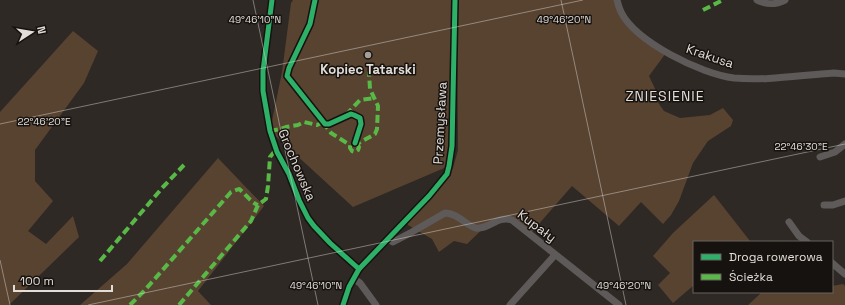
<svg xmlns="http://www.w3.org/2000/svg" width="845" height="305" viewBox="0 0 845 305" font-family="'Space Grotesk',sans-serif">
  <rect width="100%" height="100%" fill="#2e2924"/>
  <g fill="#584331">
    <path d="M293,0H455L449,166L353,207L270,131L282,72L291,3Z"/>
    <path d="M459,0H615L623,20L666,53L649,76L658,95L655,98L664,111L680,118L710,115L723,108L733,120L731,126L708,141L693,163L679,201L671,215L663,224L641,202L619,226L572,186L531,233L511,217L493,219L467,244L454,241L439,252L432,239L408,225L407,222L453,168L458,150L457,29Z"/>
    <path d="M73,31L98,51L84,83L35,150V181L53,201L28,231L46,244L73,216L79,237L9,305H0V112Z"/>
    <path d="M218,158L264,206L198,291L211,305H80L127,264Z"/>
    <path d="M714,195L750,241L748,242H694V285L673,303L658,285L670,273L653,256L673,233Z"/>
    <path d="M843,284L845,286V305H748L760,294V292H832V286Z"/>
  </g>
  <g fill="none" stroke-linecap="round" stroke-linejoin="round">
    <g stroke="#5d5a59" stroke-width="7">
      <path d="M272,0L263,71V91L270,131L277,152L289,174L299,200L308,218L314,226L330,243L359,269"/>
      <path d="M617,0C618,4 619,8 621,12C636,42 701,74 734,78C767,81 801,75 834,73L845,74"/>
      <path d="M757,0C767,5 775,5 785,0"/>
      <path d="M820,157L835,152L845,144"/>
      <path d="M824,205H833L845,201"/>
      <path d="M789,222L799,236L807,242"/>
      <path d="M388,239L393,242L412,232L445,213C458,213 465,225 476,228C489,230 497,215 512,220L619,305"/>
      <path d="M832,263L845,274"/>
      <path d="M354,279L360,283L376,305"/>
      <path d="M343,305L349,287L359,269L429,196L447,174L449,166L452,146L455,0"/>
      <path d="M510,305L555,255"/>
    </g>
    <g stroke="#58b947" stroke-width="4" stroke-dasharray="8 4" stroke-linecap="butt">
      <path d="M703,10L723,0"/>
      <path d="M346,115L360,100L375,98"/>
      <path d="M323,122L331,133L350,145"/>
      <path d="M270,131L281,129L286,127L298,125L304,122L317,125L323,122"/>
      <path d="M357,144L359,147L358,150L355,152L352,151L350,148V145L353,143L357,144L375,134L377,129L378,106L370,89L369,73L372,71L371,69"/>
      <path d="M100,261L163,187L184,165"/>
      <path d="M130,305L145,290L231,192L239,189C246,194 250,202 258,205"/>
      <path d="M179,305L251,221L258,205L266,199L268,186L270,157L274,152H277"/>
    </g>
    <g stroke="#16120f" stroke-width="8">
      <g id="cycleway">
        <path d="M272,0L263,71V91L270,131L277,152L289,174L299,200L308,218L314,226L330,243L359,269"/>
        <path d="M315,0L310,24L289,68L287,76L325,124H329L351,114L354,115L360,118L361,124L355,143"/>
        <path d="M343,305L349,287L359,269L429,196L447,174L449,166L452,146L455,0"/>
      </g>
    </g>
    <use href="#cycleway" stroke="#2db169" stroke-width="5"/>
  </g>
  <path fill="none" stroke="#e3ddd8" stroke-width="1" stroke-opacity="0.45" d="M253,0L318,305M561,0L626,305M0,124L583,0M0,260L10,305M88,305L845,144"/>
  <circle fill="#a49e99" stroke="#16120f" stroke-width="1.5" cx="368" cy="55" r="4"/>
  <g text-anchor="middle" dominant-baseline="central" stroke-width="3" stroke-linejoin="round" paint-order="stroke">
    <g font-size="13" fill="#e3ddd8" stroke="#16120f">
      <text transform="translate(710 56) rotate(19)">Krakusa</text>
      <text transform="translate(440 123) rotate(-87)">Przemysława</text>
      <text transform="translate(297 165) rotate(67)">Grochowska</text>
      <text transform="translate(537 226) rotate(37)">Kupały</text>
    </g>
    <g font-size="13" font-weight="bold" fill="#e3ddd8" stroke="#16120f">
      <text x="368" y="69">Kopiec Tatarski</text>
    </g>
    <g font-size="14" letter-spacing="1" fill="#e3ddd8" stroke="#16120f">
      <text x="665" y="96">ZNIESIENIE</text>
    </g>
  </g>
  <g font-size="10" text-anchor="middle" fill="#e3ddd8" stroke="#16120f" stroke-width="3" stroke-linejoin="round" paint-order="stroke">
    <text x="255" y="23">49°46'10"N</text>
    <text x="564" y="23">49°46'20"N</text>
    <text x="44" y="125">22°46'20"E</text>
    <text x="801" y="150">22°46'30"E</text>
    <text x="316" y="289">49°46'10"N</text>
    <text x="624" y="289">49°46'20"N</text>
  </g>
  <rect x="693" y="241" width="140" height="52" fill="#16120f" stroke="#68635f"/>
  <rect x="701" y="254" width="20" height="6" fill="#2db169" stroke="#68635f"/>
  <text x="729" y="261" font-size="12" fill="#e3ddd8">Droga rowerowa</text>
  <rect x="701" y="274" width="20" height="6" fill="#58b947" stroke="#68635f"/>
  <text x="729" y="281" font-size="12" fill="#e3ddd8">Ścieżka</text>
  <g transform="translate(32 32) rotate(78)" stroke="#16120f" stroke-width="3" paint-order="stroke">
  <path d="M0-3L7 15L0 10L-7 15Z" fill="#e3ddd8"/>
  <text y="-6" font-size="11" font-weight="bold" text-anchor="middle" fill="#e3ddd8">N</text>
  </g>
  <path d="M14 285v6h98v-6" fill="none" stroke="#e3ddd8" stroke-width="2"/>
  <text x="20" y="285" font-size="12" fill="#e3ddd8" stroke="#16120f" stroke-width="3" paint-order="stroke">100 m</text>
</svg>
